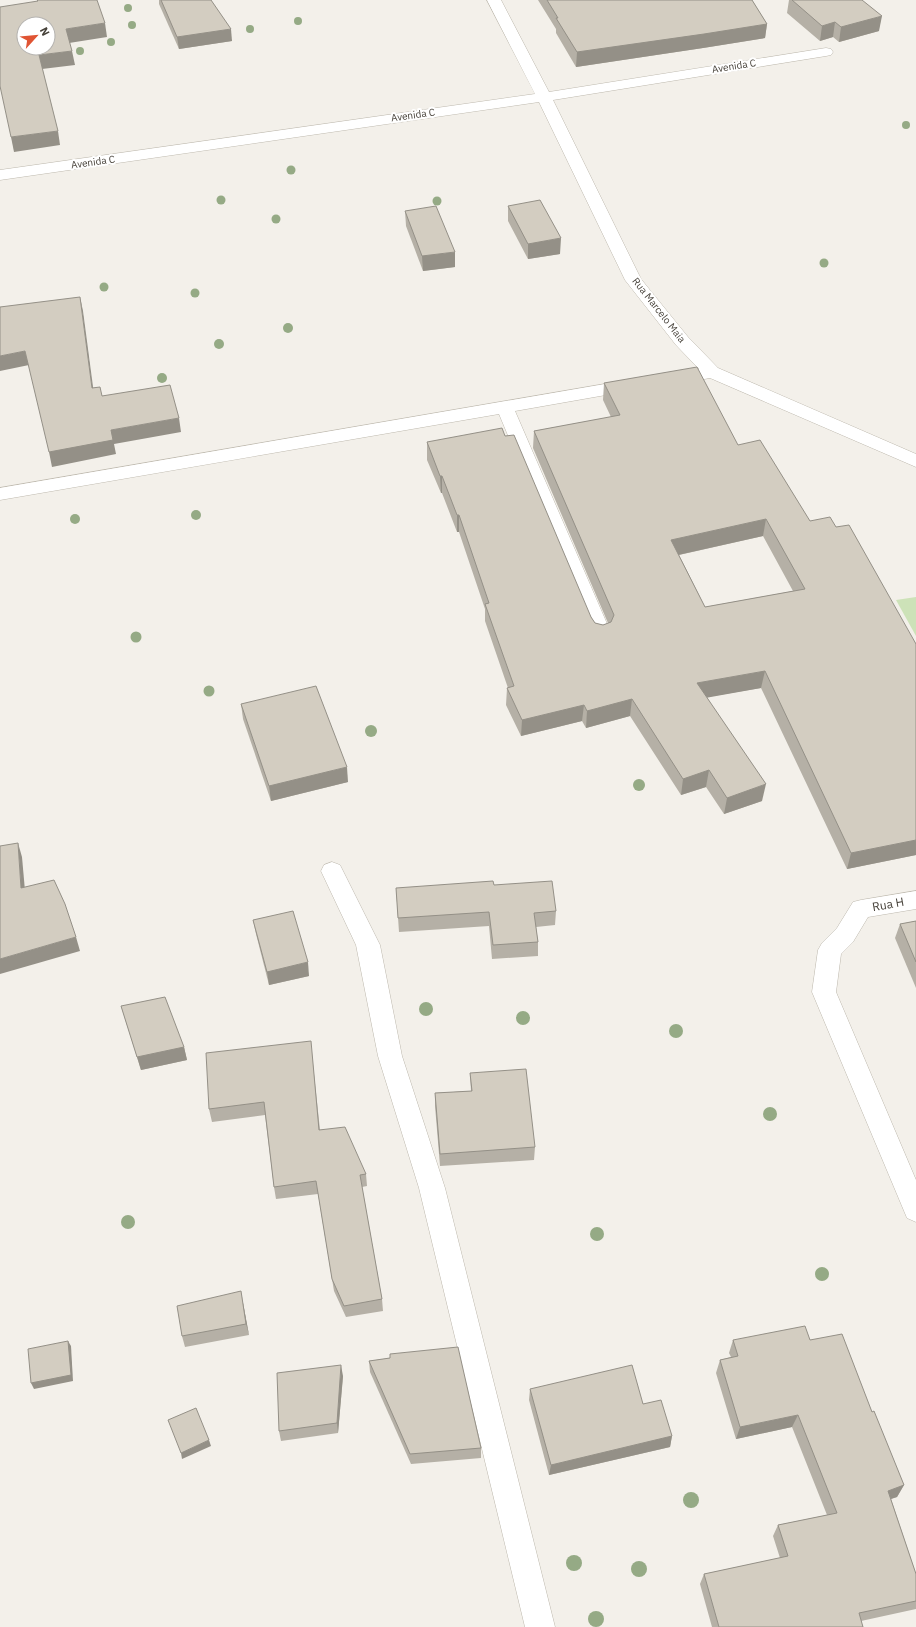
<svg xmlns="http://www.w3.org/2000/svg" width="916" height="1627" viewBox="0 0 916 1627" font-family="'IBM Plex Sans',sans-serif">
  <rect width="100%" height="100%" fill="#f3f0ea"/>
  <path fill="#cde2b8" d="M916,597V636L896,600Z"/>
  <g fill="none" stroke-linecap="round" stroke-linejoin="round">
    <g stroke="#bdb8ad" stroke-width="1">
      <g id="minor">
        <path d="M487,0H501L549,92L826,48L831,49L833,52L831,55L826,56L553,100L641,279L688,337L718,368L916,454V467L710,378L671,385L665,383L662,379L665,375L699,369L676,345L625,280L539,102L0,180V170L535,94Z"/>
        <path d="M634,379L640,381L643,385L640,389L515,411L611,633L608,638L601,640L594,638L591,633L499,414L0,500V488Z"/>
        <path d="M332,862L340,865L380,945L402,1056L445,1188L555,1627H525L419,1188L378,1056L356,945L321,871L324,865Z"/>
        <path d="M916,891V909L868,917L853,942L841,954L836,992L916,1180V1222L907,1218L812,992L818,950L822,943L837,928L853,902L861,900Z"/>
      </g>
    </g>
    <use href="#minor" fill="#fff" fill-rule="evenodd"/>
  </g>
  <g fill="#95aa85">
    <circle cx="128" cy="8" r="4"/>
    <circle cx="298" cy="21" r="4"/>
    <circle cx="132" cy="25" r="4"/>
    <circle cx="250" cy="29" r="4"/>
    <circle cx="111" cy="42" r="4"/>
    <circle cx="80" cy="51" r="4"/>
    <circle cx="906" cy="125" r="4"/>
    <circle cx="291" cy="170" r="4.5"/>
    <circle cx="221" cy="200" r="4.5"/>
    <circle cx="437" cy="201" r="4.5"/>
    <circle cx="276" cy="219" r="4.5"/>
    <circle cx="824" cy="263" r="4.5"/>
    <circle cx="104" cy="287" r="4.5"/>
    <circle cx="195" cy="293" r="4.5"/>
    <circle cx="288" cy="328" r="5"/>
    <circle cx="219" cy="344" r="5"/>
    <circle cx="162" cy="378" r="5"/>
    <circle cx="196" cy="515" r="5"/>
    <circle cx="75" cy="519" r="5"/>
    <circle cx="136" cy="637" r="5.5"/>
    <circle cx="209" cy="691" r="5.5"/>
    <circle cx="371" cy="731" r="6"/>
    <circle cx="639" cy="785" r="6"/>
    <circle cx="426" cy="1009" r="7"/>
    <circle cx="523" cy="1018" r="7"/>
    <circle cx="676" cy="1031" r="7"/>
    <circle cx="770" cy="1114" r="7"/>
    <circle cx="128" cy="1222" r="7"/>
    <circle cx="597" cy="1234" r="7"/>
    <circle cx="822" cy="1274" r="7"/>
    <circle cx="691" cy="1500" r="8"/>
    <circle cx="574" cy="1563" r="8"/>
    <circle cx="639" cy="1569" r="8"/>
    <circle cx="596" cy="1619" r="8"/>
  </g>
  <g fill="#b5b0a6" fill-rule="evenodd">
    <path d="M159,0H211L232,41L179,49L159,4Z"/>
    <path d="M538,0H752L767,24L765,38L703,48L576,67L556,33V29Z"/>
    <path d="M789,0H862L879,31L839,42L833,37L820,41L787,13Z"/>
    <path d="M508,206L560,254L528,259L508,221Z"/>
    <path d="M405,211L455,267L423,271L406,226Z"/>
    <path d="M604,383L738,445L810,521L836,527L916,644V855L847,869L761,688L707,697L762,801L724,814L706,787L681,795L630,716L586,728L582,721L521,736L506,705L507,688H508L485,621V609L459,532H457L442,493H441L427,460V442L591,617L595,623L603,625L608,623L533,448L534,431L611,417L603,400ZM763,536L793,591L705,607L679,555Z"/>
    <path d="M241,704L348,782L271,801L243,719Z"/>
    <path d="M396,888L556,911L555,925L536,927L538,942V956L492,959L489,926L399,932Z"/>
    <path d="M253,920L309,976L269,985L256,934Z"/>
    <path d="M916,921V988L895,938L900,924Z"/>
    <path d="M121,1006L184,1047L187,1060L141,1070Z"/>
    <path d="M312,1055L320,1130L366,1174L367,1186L362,1187L382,1299L383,1311L346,1317L334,1291L318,1194L276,1199L274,1187L265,1115L212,1122L209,1109Z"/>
    <path d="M470,1073L535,1147L534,1160L440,1166L435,1106V1093L471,1091Z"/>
    <path d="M243,1303L249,1335L185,1347L182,1336Z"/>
    <path d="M733,1340H810L872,1412L904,1485L897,1497L891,1499L916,1574V1609L861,1621L863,1627H712L700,1584L704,1574L780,1558L773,1536L778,1525L827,1515L792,1427L736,1439L716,1373L720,1360L731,1357L729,1353Z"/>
    <path d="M390,1358L481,1448V1458L411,1464L370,1372L369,1361Z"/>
    <path d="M343,1376L338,1433L281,1441L279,1431Z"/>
    <path d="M530,1389L643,1404L672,1436L670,1447L549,1475L529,1400Z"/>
  </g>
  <g fill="#949087">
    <path d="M882,16L879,31L839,42L841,27Z"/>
    <path d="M835,22L833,37L820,41L822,26Z"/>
    <path d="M105,23L107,37L69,43L66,29Z"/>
    <path d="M767,24L765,38L703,48L576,67L577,52Z"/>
    <path d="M231,29L232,41L179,49L177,37Z"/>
    <path d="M72,51L75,65L42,69L39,55Z"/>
    <path d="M58,131L60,145L14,152L11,137Z"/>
    <path d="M561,238L560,254L528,259V244Z"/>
    <path d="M455,252V267L423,271L422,256Z"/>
    <path d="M80,297L83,311L95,402L92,388Z"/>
    <path d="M25,351L29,365L0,371V356Z"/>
    <path d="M179,418L181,432L114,444L116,454L52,467L49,452L111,430Z"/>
    <path d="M440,476H442V493H441Z"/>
    <rect x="457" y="515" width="2" height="17"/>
    <path d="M766,519L763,536L669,557L671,540Z"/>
    <path d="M765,671L761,688L694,700L697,683Z"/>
    <path d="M632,699L630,716L586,728L587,711Z"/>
    <path d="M584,705L582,721L521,736L522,720Z"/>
    <path d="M347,767L348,782L271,801L269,786Z"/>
    <path d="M709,770L706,787L681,795L683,779Z"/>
    <path d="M766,784L762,801L724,814L727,798Z"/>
    <path d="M916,840V855L847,869L851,853Z"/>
    <path d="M18,843L22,857L26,902L21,888Z"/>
    <path d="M76,937L80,951L0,974V959Z"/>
    <path d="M308,962L309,976L269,985L267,972Z"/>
    <path d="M184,1047L187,1060L141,1070L137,1057Z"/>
    <path d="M241,1291L243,1303L249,1335L246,1324Z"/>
    <path d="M68,1341L71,1346L73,1381L34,1389L31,1383Z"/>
    <path d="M341,1365L343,1376L338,1433L337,1423Z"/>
    <path d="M798,1415L792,1427L736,1439L740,1427Z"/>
    <path d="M672,1436L670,1447L549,1475L551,1465Z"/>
    <path d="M209,1440L211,1446L182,1459L181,1453Z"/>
    <path d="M904,1485L897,1497L881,1502L888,1491Z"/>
  </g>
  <g fill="#d3cdc1" stroke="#949087" fill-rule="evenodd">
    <path d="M37,0H97L105,23L66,29L72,51L39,55L58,131L11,137L0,86V7L38,1ZM24,24H48V48H24Z"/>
    <path d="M161,0H211L231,29L177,37Z"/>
    <path d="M547,0H752L767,24L704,34L577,52L556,18H558Z"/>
    <path d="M792,0H862L882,16L841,27L835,22L822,26Z"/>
    <path d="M540,200L561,238L528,244L508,206Z"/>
    <path d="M436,206L455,252L422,256L405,211Z"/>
    <path d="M80,297L92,388L100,387L102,396L170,385L179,418L111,430L113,440L49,452L25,351L0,356V307Z"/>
    <path d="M697,367L738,445L760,440L810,521L830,517L836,527L849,525L916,644V840L851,853L765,671L697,683L766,784L727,798L709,770L683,779L632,699L587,711L584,705L522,720L507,688L514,686L485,604L489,603L459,515H457L442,476H440L427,442L502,428L505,436L514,435L591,617L595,623L603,625L611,622L614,615L534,431L620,415L604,383ZM766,519L805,589L705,607L671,540Z"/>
    <path d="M316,686L347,767L269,786L241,704Z"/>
    <path d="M18,843L21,888L54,880L65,904L76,937L0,959V846Z"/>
    <path d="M493,881L494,885L552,881L556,911L534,913L538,942L493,945L489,912L398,918L396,888Z"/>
    <path d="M293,911L308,962L267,972L253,920Z"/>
    <path d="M916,921V962L900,924Z"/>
    <path d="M165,997L184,1047L137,1057L121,1006Z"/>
    <path d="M311,1041L319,1130L345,1127L366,1174L360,1175L382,1299L344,1306L332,1279L316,1181L274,1187L264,1102L209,1109L206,1053Z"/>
    <path d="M526,1069L535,1147L440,1154L435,1093L472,1091L470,1073Z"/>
    <path d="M241,1291L246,1324L182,1336L177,1306Z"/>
    <path d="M805,1326L810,1340L842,1334L872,1412L874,1411L904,1485L888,1491L916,1574V1601L859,1613L863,1627H719L704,1574L788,1556L778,1525L837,1513L798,1415L740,1427L720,1360L738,1356L733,1340Z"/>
    <path d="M68,1341L71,1375L31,1383L28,1349Z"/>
    <path d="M458,1347L481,1448L410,1454L369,1361L390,1358V1354Z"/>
    <path d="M341,1365L337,1423L279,1431L277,1373Z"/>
    <path d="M632,1365L643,1404L661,1400L672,1436L551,1465L530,1389Z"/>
    <path d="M196,1408L209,1440L181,1453L168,1420Z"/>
  </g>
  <g text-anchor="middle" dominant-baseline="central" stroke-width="4" stroke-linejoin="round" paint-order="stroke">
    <g font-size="10" fill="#464139" stroke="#fff">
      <text transform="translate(734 66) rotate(-9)">Avenida C</text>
      <text transform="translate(413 115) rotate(-8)">Avenida C</text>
      <text transform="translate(93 162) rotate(-8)">Avenida C</text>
      <text transform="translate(659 310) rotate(52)">Rua Marcelo Maia</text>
    </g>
    <g font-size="12" fill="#464139" stroke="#fff">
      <text transform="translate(888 904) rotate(-10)">Rua H</text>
    </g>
  </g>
  <g transform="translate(36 36) rotate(63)"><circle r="19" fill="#ffffff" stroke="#b5b3b0"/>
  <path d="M0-3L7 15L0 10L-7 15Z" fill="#e05433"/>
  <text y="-6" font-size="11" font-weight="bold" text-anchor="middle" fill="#464139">N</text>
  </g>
</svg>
